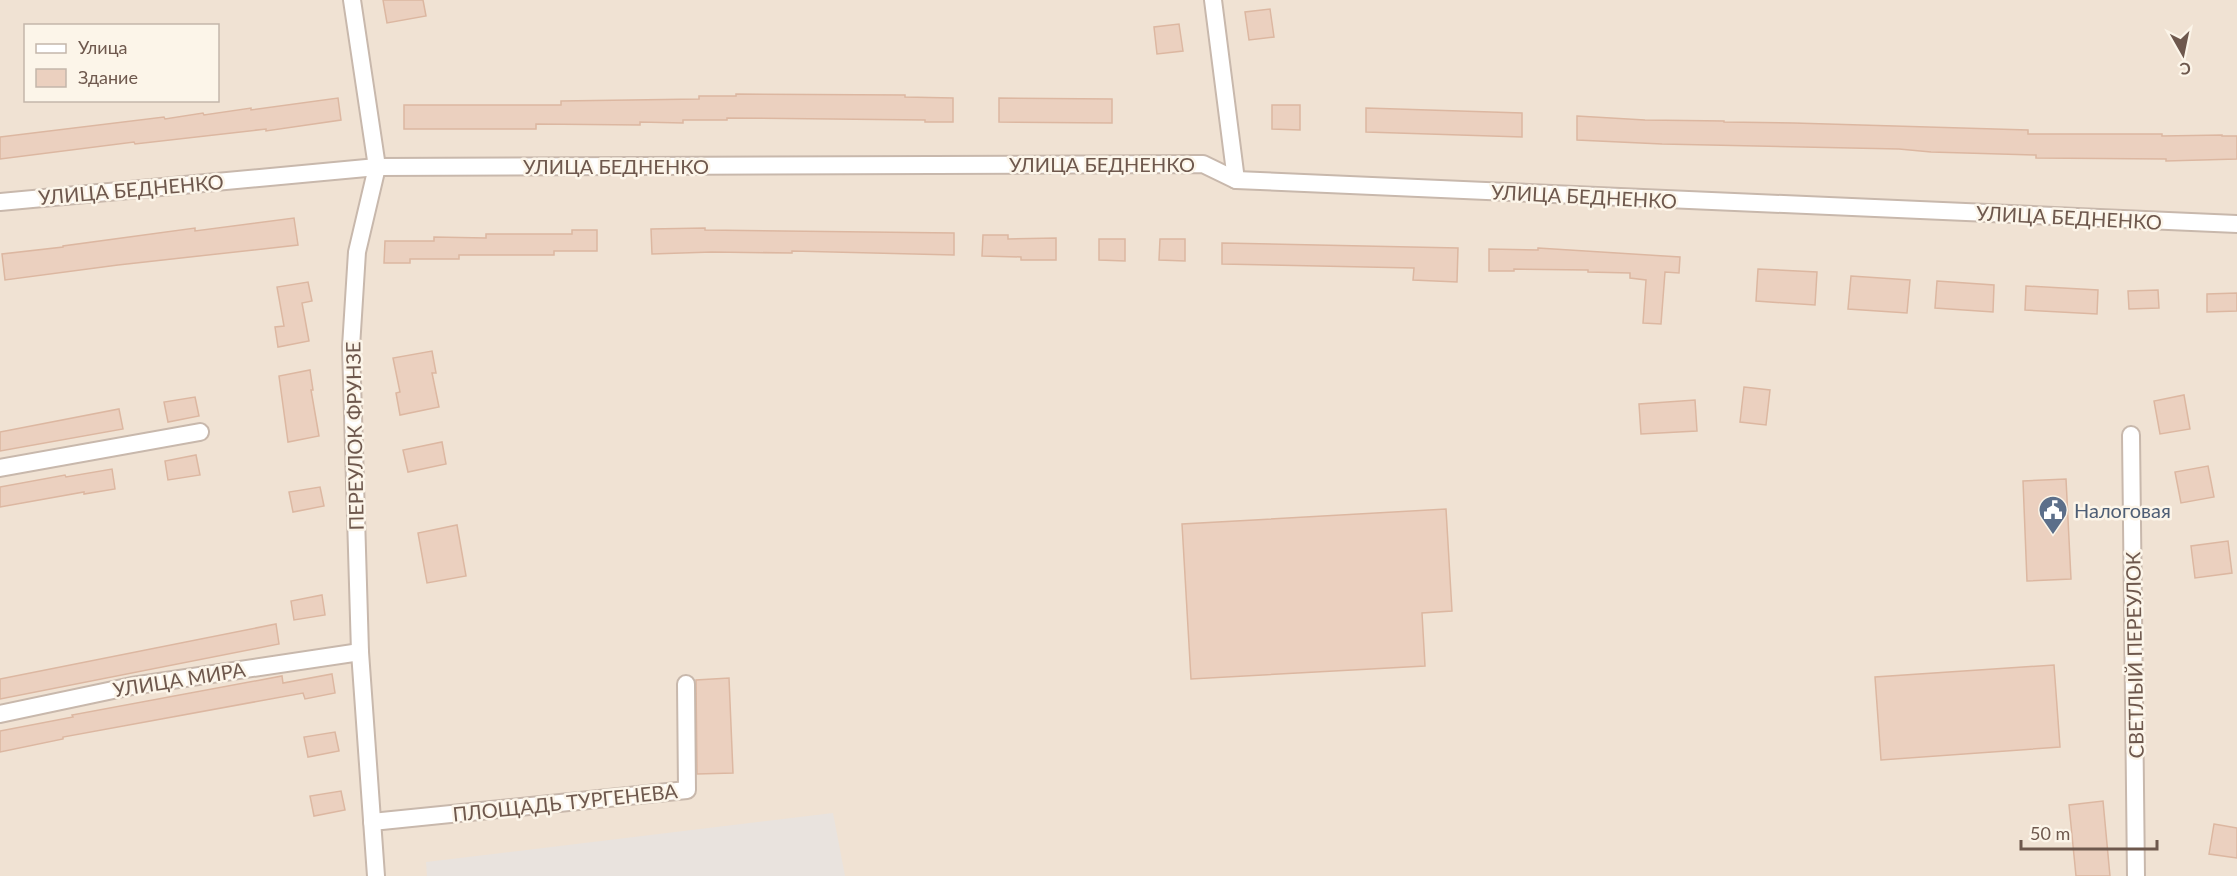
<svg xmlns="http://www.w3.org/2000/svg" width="2237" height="876" viewBox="0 0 2237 876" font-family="Lato,sans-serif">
  <rect width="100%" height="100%" fill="#f9f1e4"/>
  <path fill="#f0e2d3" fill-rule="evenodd" d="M0,0H2237V876H0ZM26,26H218V100H26Z"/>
  <path fill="#e9e3de" d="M833,813L845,876H427L426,862Z"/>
  <g fill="#ebd0bf" stroke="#dcb7a1" stroke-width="1.5">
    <path d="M383,0H423L426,16L387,23Z"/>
    <path d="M1270,9L1274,37L1249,40L1245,12Z"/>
    <path d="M1179,24L1183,51L1157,54L1154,27Z"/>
    <path d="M736,94L905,95V97L953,98V122H925V120L727,118V120H683V123L640,122V125L536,124V129H404V105H561V101L699,99V96H736Z"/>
    <path d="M338,98L341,120L266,131V129L135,144L134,142L0,159V137L164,117L165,119L203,113L204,115L251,108V110Z"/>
    <path d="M999,98L1112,99V123L999,122Z"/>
    <path d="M1272,105H1300V130L1272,129Z"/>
    <path d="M1366,108L1522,113V137L1366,132Z"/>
    <path d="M1577,116L1645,120L1724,121V122L1794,123L2028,130V134H2162V136L2222,135V136H2237V159L2166,161V159L2036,158V155L1931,152L1899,149L1662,144L1577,140Z"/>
    <path d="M294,218L298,245L118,265L5,280L2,254L63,247V246L195,228V231Z"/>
    <path d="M705,228V230L954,233V255L792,251V253L712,252L652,254L651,229Z"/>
    <path d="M572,230H597V251H554V255H459V259H410V263H384L385,241H434V237L486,238V234H572Z"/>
    <path d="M983,235H1008V239L1056,238V260H1021V257L982,256Z"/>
    <path d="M1099,239H1125V261L1099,260Z"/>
    <path d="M1160,239H1185V261L1159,260Z"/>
    <path d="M1222,243L1458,248L1457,282L1413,280L1414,268L1222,264Z"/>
    <path d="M1538,248L1680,257L1679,273L1665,272L1661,324L1643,323L1646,280L1630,278V273L1588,272V270L1514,269V271H1489V249L1538,250Z"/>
    <path d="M1758,269L1817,272L1815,305L1756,301Z"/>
    <path d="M1851,276L1910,280L1907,313L1848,309Z"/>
    <path d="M1937,281L1994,285L1993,312L1935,308Z"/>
    <path d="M308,282L312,301L302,303L309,341L278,347L275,327L284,326L277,287Z"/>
    <path d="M2026,286L2098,290L2097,314L2025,310Z"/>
    <path d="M2158,290L2159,308L2129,309L2128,291Z"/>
    <path d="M2237,293V311L2207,312V294Z"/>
    <path d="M432,351L436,373H432L439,407L400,415L396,393L400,392L393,358Z"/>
    <path d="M310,370L313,390H311L319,436L288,442L279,376Z"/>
    <path d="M1744,387L1770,390L1766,425L1740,422Z"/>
    <path d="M2184,395L2190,429L2160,434L2154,401Z"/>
    <path d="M195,397L199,416L168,422L164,402Z"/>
    <path d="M1695,400L1697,431L1641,434L1639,404Z"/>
    <path d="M119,409L123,429L0,451V432Z"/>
    <path d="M442,442L446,464L408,472L403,450Z"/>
    <path d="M196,455L200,475L168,480L165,461Z"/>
    <path d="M2208,466L2214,497L2181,503L2175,472Z"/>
    <path d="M112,469L115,489L84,494V492L0,507V487L65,475L66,477Z"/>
    <path d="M2066,479L2071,579L2027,581L2023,481Z"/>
    <path d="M320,487L324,506L293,512L289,492Z"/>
    <path d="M1446,509L1452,611L1422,613L1425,666L1191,679L1182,524Z"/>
    <path d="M457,525L466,576L427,583L418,533Z"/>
    <path d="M2228,541L2232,573L2195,578L2191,546Z"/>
    <path d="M322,595L325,615L294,620L291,601Z"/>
    <path d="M276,624L279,644L0,699V679Z"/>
    <path d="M2054,665L2060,747L1881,760L1875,677Z"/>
    <path d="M332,674L335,693L305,699L303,693L63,737V739L0,752V731L73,717L72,715L282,676L283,683Z"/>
    <path d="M729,678L733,773L697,774L696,680Z"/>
    <path d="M335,732L339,751L308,757L304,737Z"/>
    <path d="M341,791L345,810L314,816L310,796Z"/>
    <path d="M2103,801L2110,876H2076L2069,805Z"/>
    <path d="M2214,824L2237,828V858L2209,854Z"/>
  </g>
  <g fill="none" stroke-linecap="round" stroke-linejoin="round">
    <g stroke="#c8b8ac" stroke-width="20">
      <g id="minor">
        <path d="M352,0L377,167L357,252L351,347L360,652L376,876"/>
        <path d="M1213,0L1236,180"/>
        <path d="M0,202L377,167L1203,164L1236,180L2237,224"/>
        <path d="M2131,435L2136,876"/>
        <path d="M0,468L200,432"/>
        <path d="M0,714L132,686L360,652"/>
        <path d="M372,822L687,790L686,684"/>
      </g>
    </g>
    <use href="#minor" stroke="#fff" stroke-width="16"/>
  </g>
  <defs>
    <g id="civic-pin" transform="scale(1.5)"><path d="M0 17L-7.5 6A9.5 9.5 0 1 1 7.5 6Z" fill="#5c6f8a" stroke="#fcf5e9"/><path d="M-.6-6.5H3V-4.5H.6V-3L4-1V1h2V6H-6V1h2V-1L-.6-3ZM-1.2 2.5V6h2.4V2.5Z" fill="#fff"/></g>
  </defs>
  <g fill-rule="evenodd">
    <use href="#civic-pin" x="2053" y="510"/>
  </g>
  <g text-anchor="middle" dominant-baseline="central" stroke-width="5" stroke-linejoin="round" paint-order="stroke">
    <g font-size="20" fill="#6e584d" stroke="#fcf5e9">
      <text x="1102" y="164">УЛИЦА БЕДНЕНКО</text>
      <text x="616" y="166">УЛИЦА БЕДНЕНКО</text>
      <text transform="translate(131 189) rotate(-5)">УЛИЦА БЕДНЕНКО</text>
      <text transform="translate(1584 196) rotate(3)">УЛИЦА БЕДНЕНКО</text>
      <text transform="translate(2069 217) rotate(3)">УЛИЦА БЕДНЕНКО</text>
      <text transform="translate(354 436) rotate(-91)">ПЕРЕУЛОК ФРУНЗЕ</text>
      <text transform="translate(2134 655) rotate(-91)">СВЕТЛЫЙ ПЕРЕУЛОК</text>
      <text transform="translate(179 679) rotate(-9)">УЛИЦА МИРА</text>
      <text transform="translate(565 802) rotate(-6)">ПЛОЩАДЬ ТУРГЕНЕВА</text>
    </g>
    <g font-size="20" fill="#4e5e75" stroke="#fcf5e9" text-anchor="start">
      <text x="2074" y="510">Налоговая</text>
    </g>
  </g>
  <rect x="24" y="24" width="195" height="78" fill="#fcf5e9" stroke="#c3b6ab" stroke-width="1.5"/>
  <rect x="36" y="44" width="30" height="9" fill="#ffffff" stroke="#c3b6ab" stroke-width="1.5"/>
  <text x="78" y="54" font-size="18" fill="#6e584d">Улица</text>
  <rect x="36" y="69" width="30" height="18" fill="#ebd0bf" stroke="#c3b6ab" stroke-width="1.5"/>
  <text x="78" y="84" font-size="18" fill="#6e584d">Здание</text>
  <g transform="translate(2183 54) rotate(171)" stroke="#fcf5e9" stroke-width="4.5" paint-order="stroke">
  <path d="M0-4.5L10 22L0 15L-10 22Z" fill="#6e584d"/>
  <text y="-9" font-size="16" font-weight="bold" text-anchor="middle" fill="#6e584d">С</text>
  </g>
  <path d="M2021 840v9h136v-9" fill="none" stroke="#6e584d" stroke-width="3"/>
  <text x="2030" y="840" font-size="18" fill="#6e584d" stroke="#fcf5e9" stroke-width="4.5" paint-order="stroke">50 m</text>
</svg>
